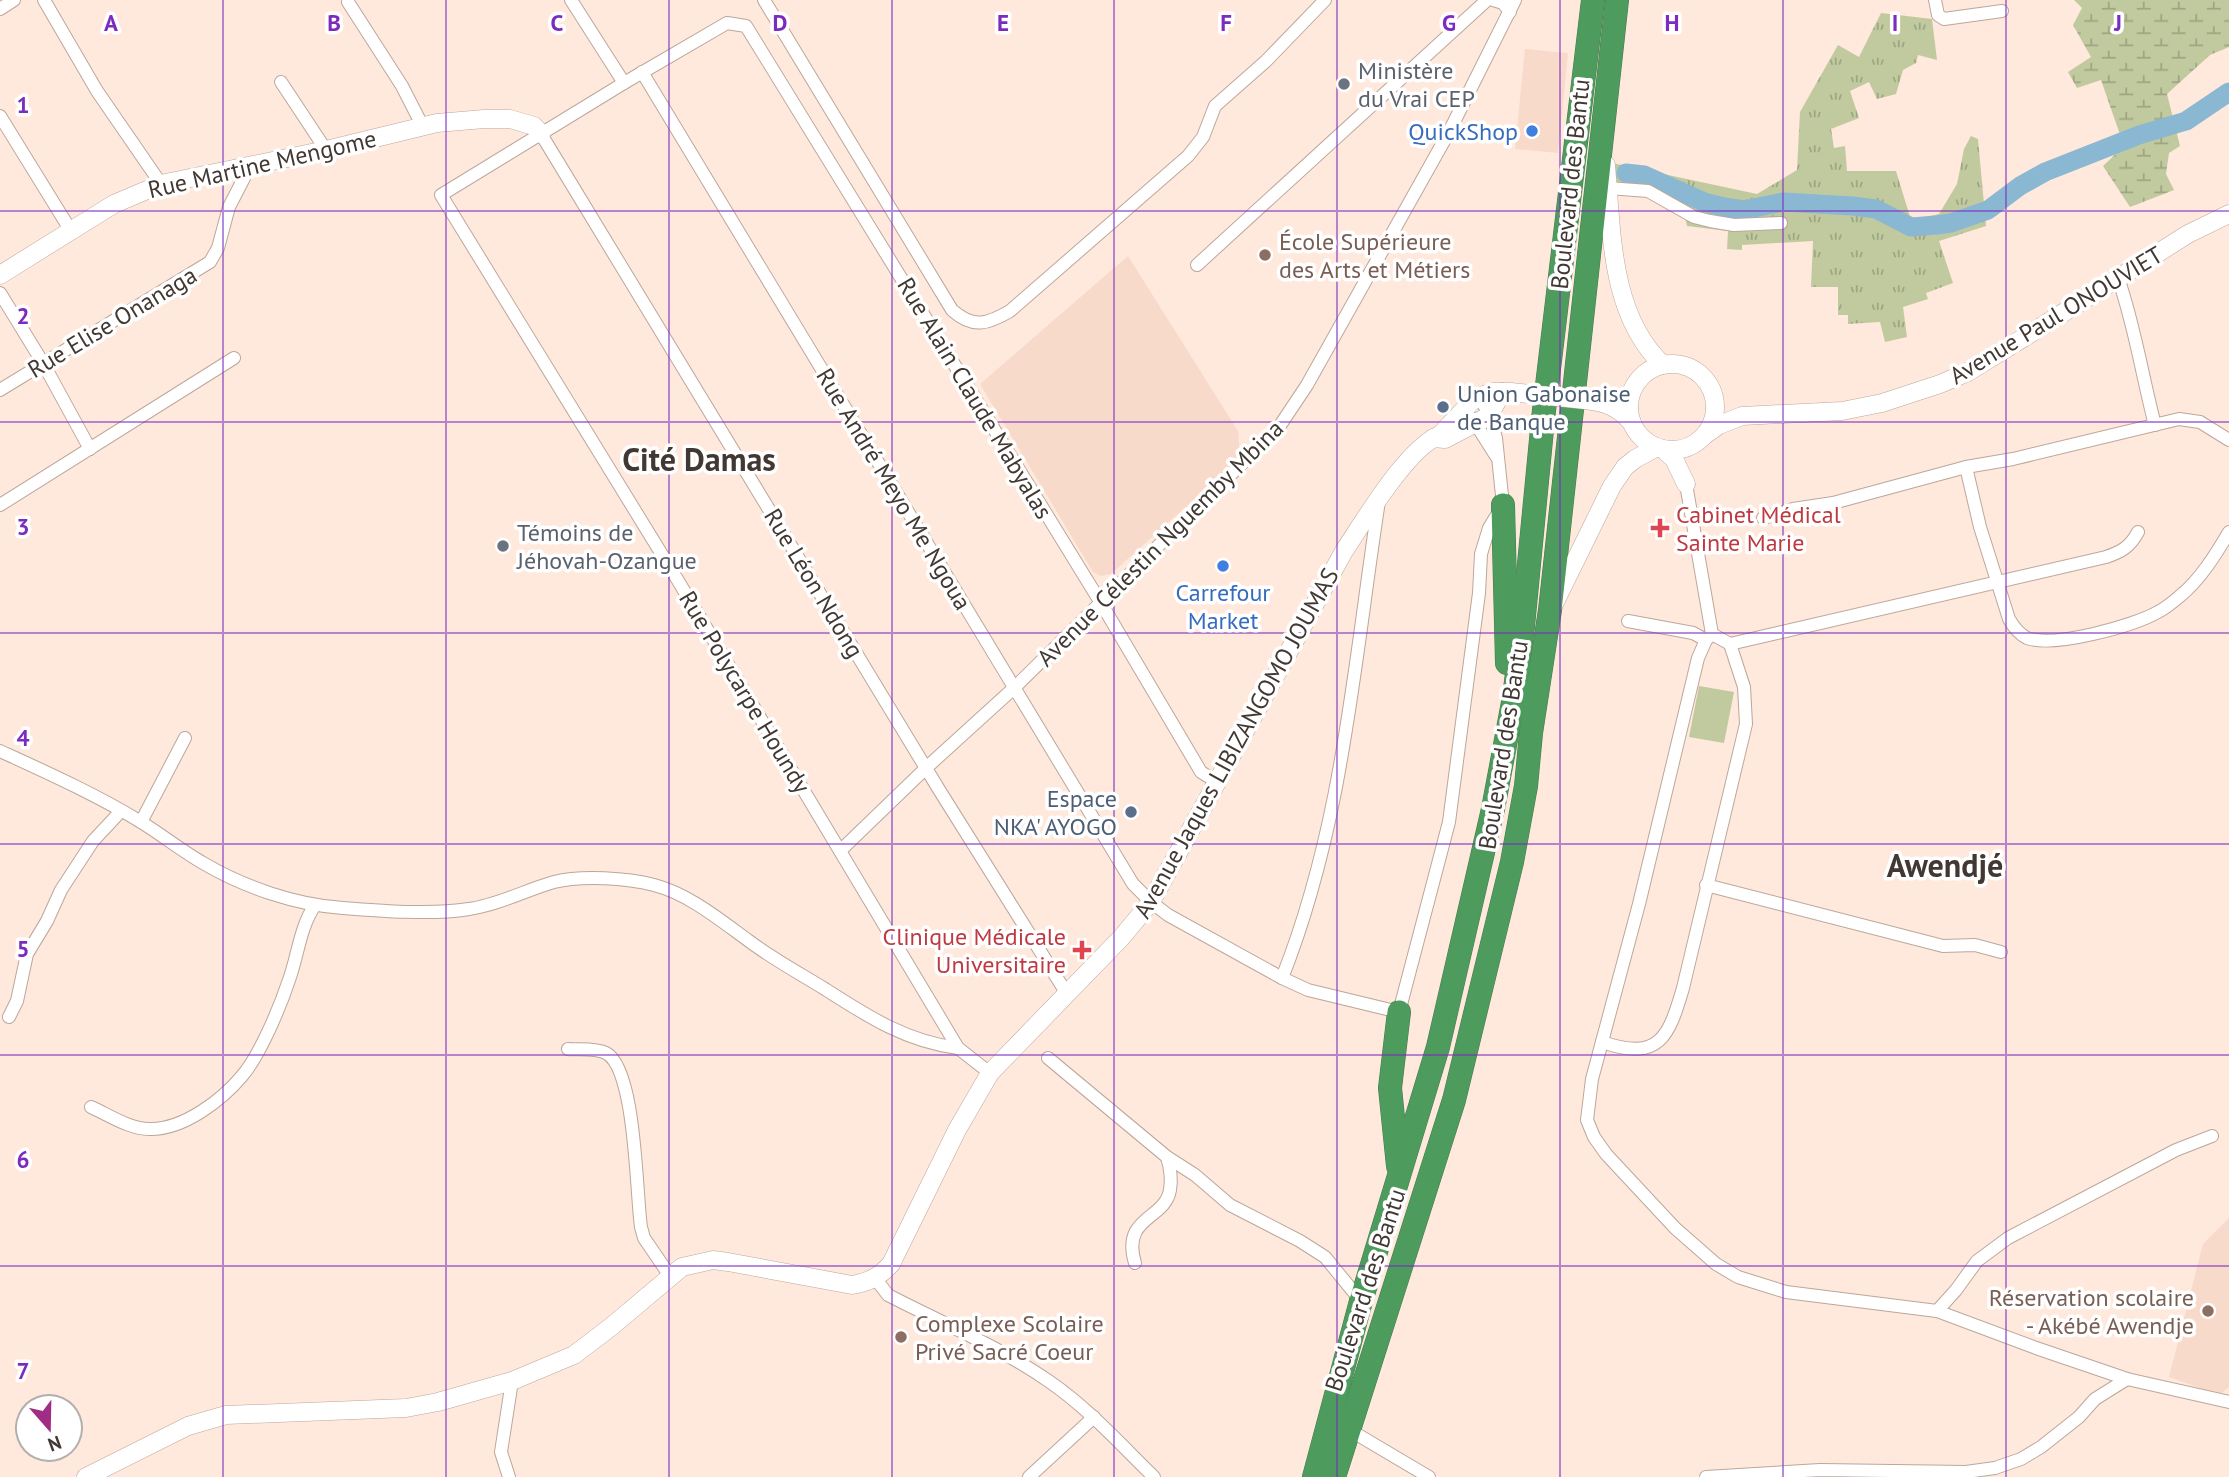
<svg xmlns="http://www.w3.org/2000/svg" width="2229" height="1477" viewBox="0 0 2229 1477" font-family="'PT Sans',sans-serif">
  <defs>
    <pattern id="grass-tufts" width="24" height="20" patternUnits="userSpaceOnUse" patternTransform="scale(1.75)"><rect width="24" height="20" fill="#c1ca9e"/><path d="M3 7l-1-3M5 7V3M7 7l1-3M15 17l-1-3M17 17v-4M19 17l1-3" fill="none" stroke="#9ea581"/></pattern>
    <pattern id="wetland-marsh" width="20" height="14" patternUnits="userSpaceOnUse" patternTransform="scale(1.75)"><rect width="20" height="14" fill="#c1ca9e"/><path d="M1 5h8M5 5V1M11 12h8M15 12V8" fill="none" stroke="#9ea581"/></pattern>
  </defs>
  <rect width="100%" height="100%" fill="#ffe8dc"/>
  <g fill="#f8daca">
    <path d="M1525,49L1568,53L1558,153L1515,149Z"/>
    <path d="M1128,256L1238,431L1240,458L1111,574L1101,576L1093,572L980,384Z"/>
    <path d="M2229,1218V1387L2219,1395L2169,1377L2203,1244Z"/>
  </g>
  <path fill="url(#grass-tufts)" d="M1881,13L1932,19L1937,60L1918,55L1916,63L1903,70L1896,94L1877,99L1869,82L1850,91L1859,118L1831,129L1834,148L1845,146L1847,171H1896L1911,220L1939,214L1957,184L1964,149L1971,136L1978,139L1986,226L1939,241L1953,283L1926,293L1928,299L1903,307L1907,337L1885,342L1880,322L1848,324V315H1838V287H1811L1813,241L1742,245V250L1727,249L1728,231L1687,226L1682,203L1614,191L1612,163L1757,194L1797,170L1800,112L1838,45L1859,57Z"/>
  <path fill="url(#wetland-marsh)" d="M2074,0H2229V47L2210,55L2167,94L2180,146L2169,153L2166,174L2174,190L2130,207L2103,166L2124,146L2101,80L2077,88L2068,72L2091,57L2073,25L2082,8Z"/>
  <path fill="#c1ca9e" d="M1699,686L1734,692L1724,743L1689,737Z"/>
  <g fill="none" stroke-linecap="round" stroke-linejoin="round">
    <path stroke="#8ab7d1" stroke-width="19" d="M1626,173L1644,175L1704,202L1724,207L1744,210L1783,202L1853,206L1876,209L1911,227L1937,225L1951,223L1988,210L2020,186L2045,172L2139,135L2186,121L2229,92"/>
    <g stroke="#bca79b" stroke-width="14">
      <g id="street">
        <path d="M44,0L97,91L161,184"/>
        <path d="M571,0L624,83"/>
        <path d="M764,0L952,310C973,329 988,324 1010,311L1188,156L1203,137L1215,106L1266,61L1325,0"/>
        <path d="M1493,0L1503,3L1510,12"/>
        <path d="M1935,0L1938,15L1944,19L2002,11"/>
        <path d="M348,2L402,86L422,125"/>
        <path d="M0,9L14,0"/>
        <path d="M642,72L1133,884L1151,902L1168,915L1282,978L1308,990L1399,1012L1449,822L1479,593L1481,554L1489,528L1503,505L1496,438L1488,411L1478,397"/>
        <path d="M281,82L326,150"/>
        <path d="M0,116L71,231"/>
        <path d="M541,134L938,788L1067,994"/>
        <path d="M1608,188L1648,191L1694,217L1710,221L1734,225L1781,223"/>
        <path d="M1197,265L1487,0"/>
        <path d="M2118,278C2135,326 2142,376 2155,425"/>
        <path d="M0,293L43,363L90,449"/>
        <path d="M0,390L210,262L218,248L229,207L244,178L243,168"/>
        <path d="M1472,418L1496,456"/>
        <path d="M1966,467L1980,527L2009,619C2013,626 2019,634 2027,638C2054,648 2133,626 2158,612C2166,608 2173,602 2180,596C2200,580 2216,554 2229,532"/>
        <path d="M1686,484L1712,634"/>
        <path d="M0,505L234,358"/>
        <path d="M1763,518L1793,509L1833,503L1966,467L2013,459L2179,419L2200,422L2229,440"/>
        <path d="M1628,621L1693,633L1706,640"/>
        <path d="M1712,634L1706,640L1698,658L1639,904L1592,1079L1587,1120L1594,1137L1606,1154L1675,1228L1716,1264L1738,1277L1786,1292L1937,1311L2036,1348L2127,1379L2229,1402"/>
        <path d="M1730,644L2106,557C2121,552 2130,547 2138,532"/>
        <path d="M0,751C48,773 97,795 141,822C162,835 182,851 203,863C244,887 295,905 343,908C380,911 432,915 469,909C498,905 526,890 554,882C582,875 627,878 654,885C689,894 720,920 749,941C773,959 799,973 825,989C867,1016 907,1042 958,1048"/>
        <path d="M141,822L185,738"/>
        <path d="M841,850L926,768L1014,688L1279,427L1307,385L1449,132L1515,0"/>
        <path d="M1706,885L1943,946L1975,945L2001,952"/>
        <path d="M1282,978C1343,825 1354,662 1379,501"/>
        <path d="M9,1017L17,1001L27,954L47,921L61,890L93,841L121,811"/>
        <path d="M1602,1042C1660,1062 1669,1036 1683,988L1746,724L1744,687L1730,644L1712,634"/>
        <path d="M568,1049C579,1050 596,1048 606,1053C636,1069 636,1193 641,1227L644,1238L670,1276"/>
        <path d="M1048,1058L1167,1157L1195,1175L1230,1205L1300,1241L1325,1257L1361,1301"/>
        <path d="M990,1073L958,1048L677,579L441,195L624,83L727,23L746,26L1101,603L1201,772L1217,782"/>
        <path d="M91,1107C109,1115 131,1130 151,1129C184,1129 222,1100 242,1076C260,1055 280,1007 289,980C298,955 300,927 315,905"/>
        <path d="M1135,1263C1121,1216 1165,1220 1170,1190C1172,1179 1170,1167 1167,1157"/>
        <path d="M875,1278L888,1295C942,1323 1000,1347 1050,1382C1089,1409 1120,1444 1154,1477"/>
        <path d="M1937,1311L1956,1290L1977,1261L2008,1238L2176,1150L2212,1136"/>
        <path d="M1348,1429L1429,1477"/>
        <path d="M509,1477L501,1452L512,1381"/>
        <path d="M1029,1477L1094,1417"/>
        <path d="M1706,1477L1820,1470L1966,1472L1995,1468L2021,1459L2041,1447L2079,1417L2095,1399L2127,1379"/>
      </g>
    </g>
    <g stroke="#bca79b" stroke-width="19">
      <g id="secondary">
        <path d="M1606,165C1612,233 1610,315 1663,365"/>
        <path d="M0,275L114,204L161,184L326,150L437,123L484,119H510L534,126L541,134"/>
        <circle cx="1672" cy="407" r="43"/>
        <path d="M1585,400C1605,402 1619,407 1632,423"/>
        <path d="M1705,435L1719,425L1742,416L1842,411L1882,403L1940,384L1968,372L2036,330L2188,234L2229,214"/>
        <path d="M1433,438L1445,439L1489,416L1502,392"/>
        <path d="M1663,449L1674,459L1686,484"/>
        <path d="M1554,604L1612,486L1625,467L1635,459L1657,447"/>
        <path d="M86,1477L188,1426L226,1415L406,1408L438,1402L512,1381L574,1355L612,1326L682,1267L713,1260L728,1262L852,1285C869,1282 879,1277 891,1264L957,1130L990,1073L1121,938L1151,902L1344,551C1364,521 1407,448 1440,435L1475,398L1493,392H1511"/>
      </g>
    </g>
    <g stroke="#49794f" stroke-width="24">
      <g id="highway">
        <path d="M1503,505L1507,663"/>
        <path d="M1398,1166L1390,1088L1399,1012"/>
        <path d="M1314,1477L1361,1301L1438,1047L1493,809L1514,697L1523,626L1543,419L1593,0"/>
        <path d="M1334,1477L1454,1100L1512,862L1526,786L1531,733L1550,610L1617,0"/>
      </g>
    </g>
    <use href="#street" stroke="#fff" stroke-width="12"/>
    <use href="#secondary" stroke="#fff" stroke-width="18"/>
    <use href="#highway" stroke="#4d9c5e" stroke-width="23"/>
    <g stroke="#bca79b" stroke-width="19" stroke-linecap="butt">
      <path id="secondary-bridge" d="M1511,392L1585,400"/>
    </g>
    <use href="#secondary-bridge" stroke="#fff" stroke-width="18"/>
  </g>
  <path fill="none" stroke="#7b2cbf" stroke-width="2" stroke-opacity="0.55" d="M223,0V1477M446,0V1477M669,0V1477M892,0V1477M1114,0V1477M1337,0V1477M1560,0V1477M1783,0V1477M2006,0V1477M0,211H2229M0,422H2229M0,633H2229M0,844H2229M0,1055H2229M0,1266H2229"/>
  <g fill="#6b7280" stroke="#fff" stroke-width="2.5">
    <circle cx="1344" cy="84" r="7"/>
    <circle cx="503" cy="546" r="7"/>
  </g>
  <g fill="#3f7fe0" stroke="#fff" stroke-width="2.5">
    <circle cx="1532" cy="131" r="7"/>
    <circle cx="1223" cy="566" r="7"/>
  </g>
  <g fill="#8d6e63" stroke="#fff" stroke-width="2.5">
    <circle cx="1265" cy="255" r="7"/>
    <circle cx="2208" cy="1311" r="7"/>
    <circle cx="901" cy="1337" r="7"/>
  </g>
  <g fill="#5c6f8a" stroke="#fff" stroke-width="2.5">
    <circle cx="1443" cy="407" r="7"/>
    <circle cx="1131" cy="812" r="7"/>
  </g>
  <g fill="#e0444e" stroke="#fff" stroke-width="2.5">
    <path d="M1656.5 517.5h7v7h7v7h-7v7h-7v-7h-7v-7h7z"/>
    <path d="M1078.5 939.5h7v7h7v7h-7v7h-7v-7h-7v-7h7z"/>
  </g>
  <g text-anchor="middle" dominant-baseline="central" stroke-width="7" stroke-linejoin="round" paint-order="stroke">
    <g font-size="24" fill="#5b616d" stroke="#fff" text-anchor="start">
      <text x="1358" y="70">Ministère<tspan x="1358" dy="28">du Vrai CEP</tspan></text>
      <text x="517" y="532">Témoins de<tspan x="517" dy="28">Jéhovah-Ozangue</tspan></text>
    </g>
    <g font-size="24" fill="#366cbe" stroke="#fff" text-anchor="end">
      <text x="1518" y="131">QuickShop</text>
      <text x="1223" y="592" text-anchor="middle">Carrefour<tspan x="1223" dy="28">Market</tspan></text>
    </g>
    <g font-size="24" fill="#413833" stroke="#fff">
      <text transform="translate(262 164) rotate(-13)">Rue Martine Mengome</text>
      <text transform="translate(1570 184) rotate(-84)">Boulevard des Bantu</text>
      <text transform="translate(2056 315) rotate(-31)">Avenue Paul ONOUVIET</text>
      <text transform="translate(112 322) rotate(-31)">Rue Elise Onanaga</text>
      <text transform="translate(975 398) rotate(59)">Rue Alain Claude Mabyalas</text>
      <text transform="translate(894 489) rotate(59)">Rue André Meyo Me Ngoua</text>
      <text transform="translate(1160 543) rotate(-45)">Avenue Célestin Nguemby Mbina</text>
      <text transform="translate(814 583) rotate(59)">Rue Léon Ndong</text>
      <text transform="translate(745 692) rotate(59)">Rue Polycarpe Houndy</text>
      <text transform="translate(1236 743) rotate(-61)">Avenue Jaques LIBIZANGOMO JOUMAS</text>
      <text transform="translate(1503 745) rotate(-81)">Boulevard des Bantu</text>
      <text transform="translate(1365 1290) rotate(-72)">Boulevard des Bantu</text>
    </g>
    <g font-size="24" fill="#785e54" stroke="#fff" text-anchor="start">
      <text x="1279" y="241">École Supérieure<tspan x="1279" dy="28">des Arts et Métiers</tspan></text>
      <text x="2194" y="1297" text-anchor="end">Réservation scolaire<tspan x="2194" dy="28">- Akébé Awendje</tspan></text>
      <text x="915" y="1323">Complexe Scolaire<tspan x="915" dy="28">Privé Sacré Coeur</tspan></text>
    </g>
    <g font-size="24" fill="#4e5e75" stroke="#fff" text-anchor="start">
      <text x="1457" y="393">Union Gabonaise<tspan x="1457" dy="28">de Banque</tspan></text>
      <text x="1117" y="798" text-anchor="end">Espace<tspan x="1117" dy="28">NKA' AYOGO</tspan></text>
    </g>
    <g font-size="24" fill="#be3a42" stroke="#fff" text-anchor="start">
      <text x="1676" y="514">Cabinet Médical<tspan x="1676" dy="28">Sainte Marie</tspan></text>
      <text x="1066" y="936" text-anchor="end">Clinique Médicale<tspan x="1066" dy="28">Universitaire</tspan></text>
    </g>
    <g font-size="32" font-weight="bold" fill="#413833" stroke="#fff">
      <text x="699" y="459">Cité Damas</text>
      <text x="1945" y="865">Awendjé</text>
    </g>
  </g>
  <g font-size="23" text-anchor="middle" font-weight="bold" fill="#7b2cbf" stroke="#fff" stroke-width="7" stroke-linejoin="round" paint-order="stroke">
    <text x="111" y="31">A</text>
    <text x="334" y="31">B</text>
    <text x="557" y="31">C</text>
    <text x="780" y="31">D</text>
    <text x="1003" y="31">E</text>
    <text x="1226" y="31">F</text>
    <text x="1449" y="31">G</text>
    <text x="1672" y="31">H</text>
    <text x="1895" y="31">I</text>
    <text x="2118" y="31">J</text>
    <text x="23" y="113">1</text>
    <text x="23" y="324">2</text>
    <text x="23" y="535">3</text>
    <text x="23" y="746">4</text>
    <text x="23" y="957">5</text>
    <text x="23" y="1168">6</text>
    <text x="23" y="1379">7</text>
  </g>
  <g transform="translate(49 1428) rotate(160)"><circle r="33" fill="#ffffff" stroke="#b3afad" stroke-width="2"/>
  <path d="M0-5L12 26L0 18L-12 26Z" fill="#a02c86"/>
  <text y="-10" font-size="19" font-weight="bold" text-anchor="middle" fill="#413833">N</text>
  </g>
</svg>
